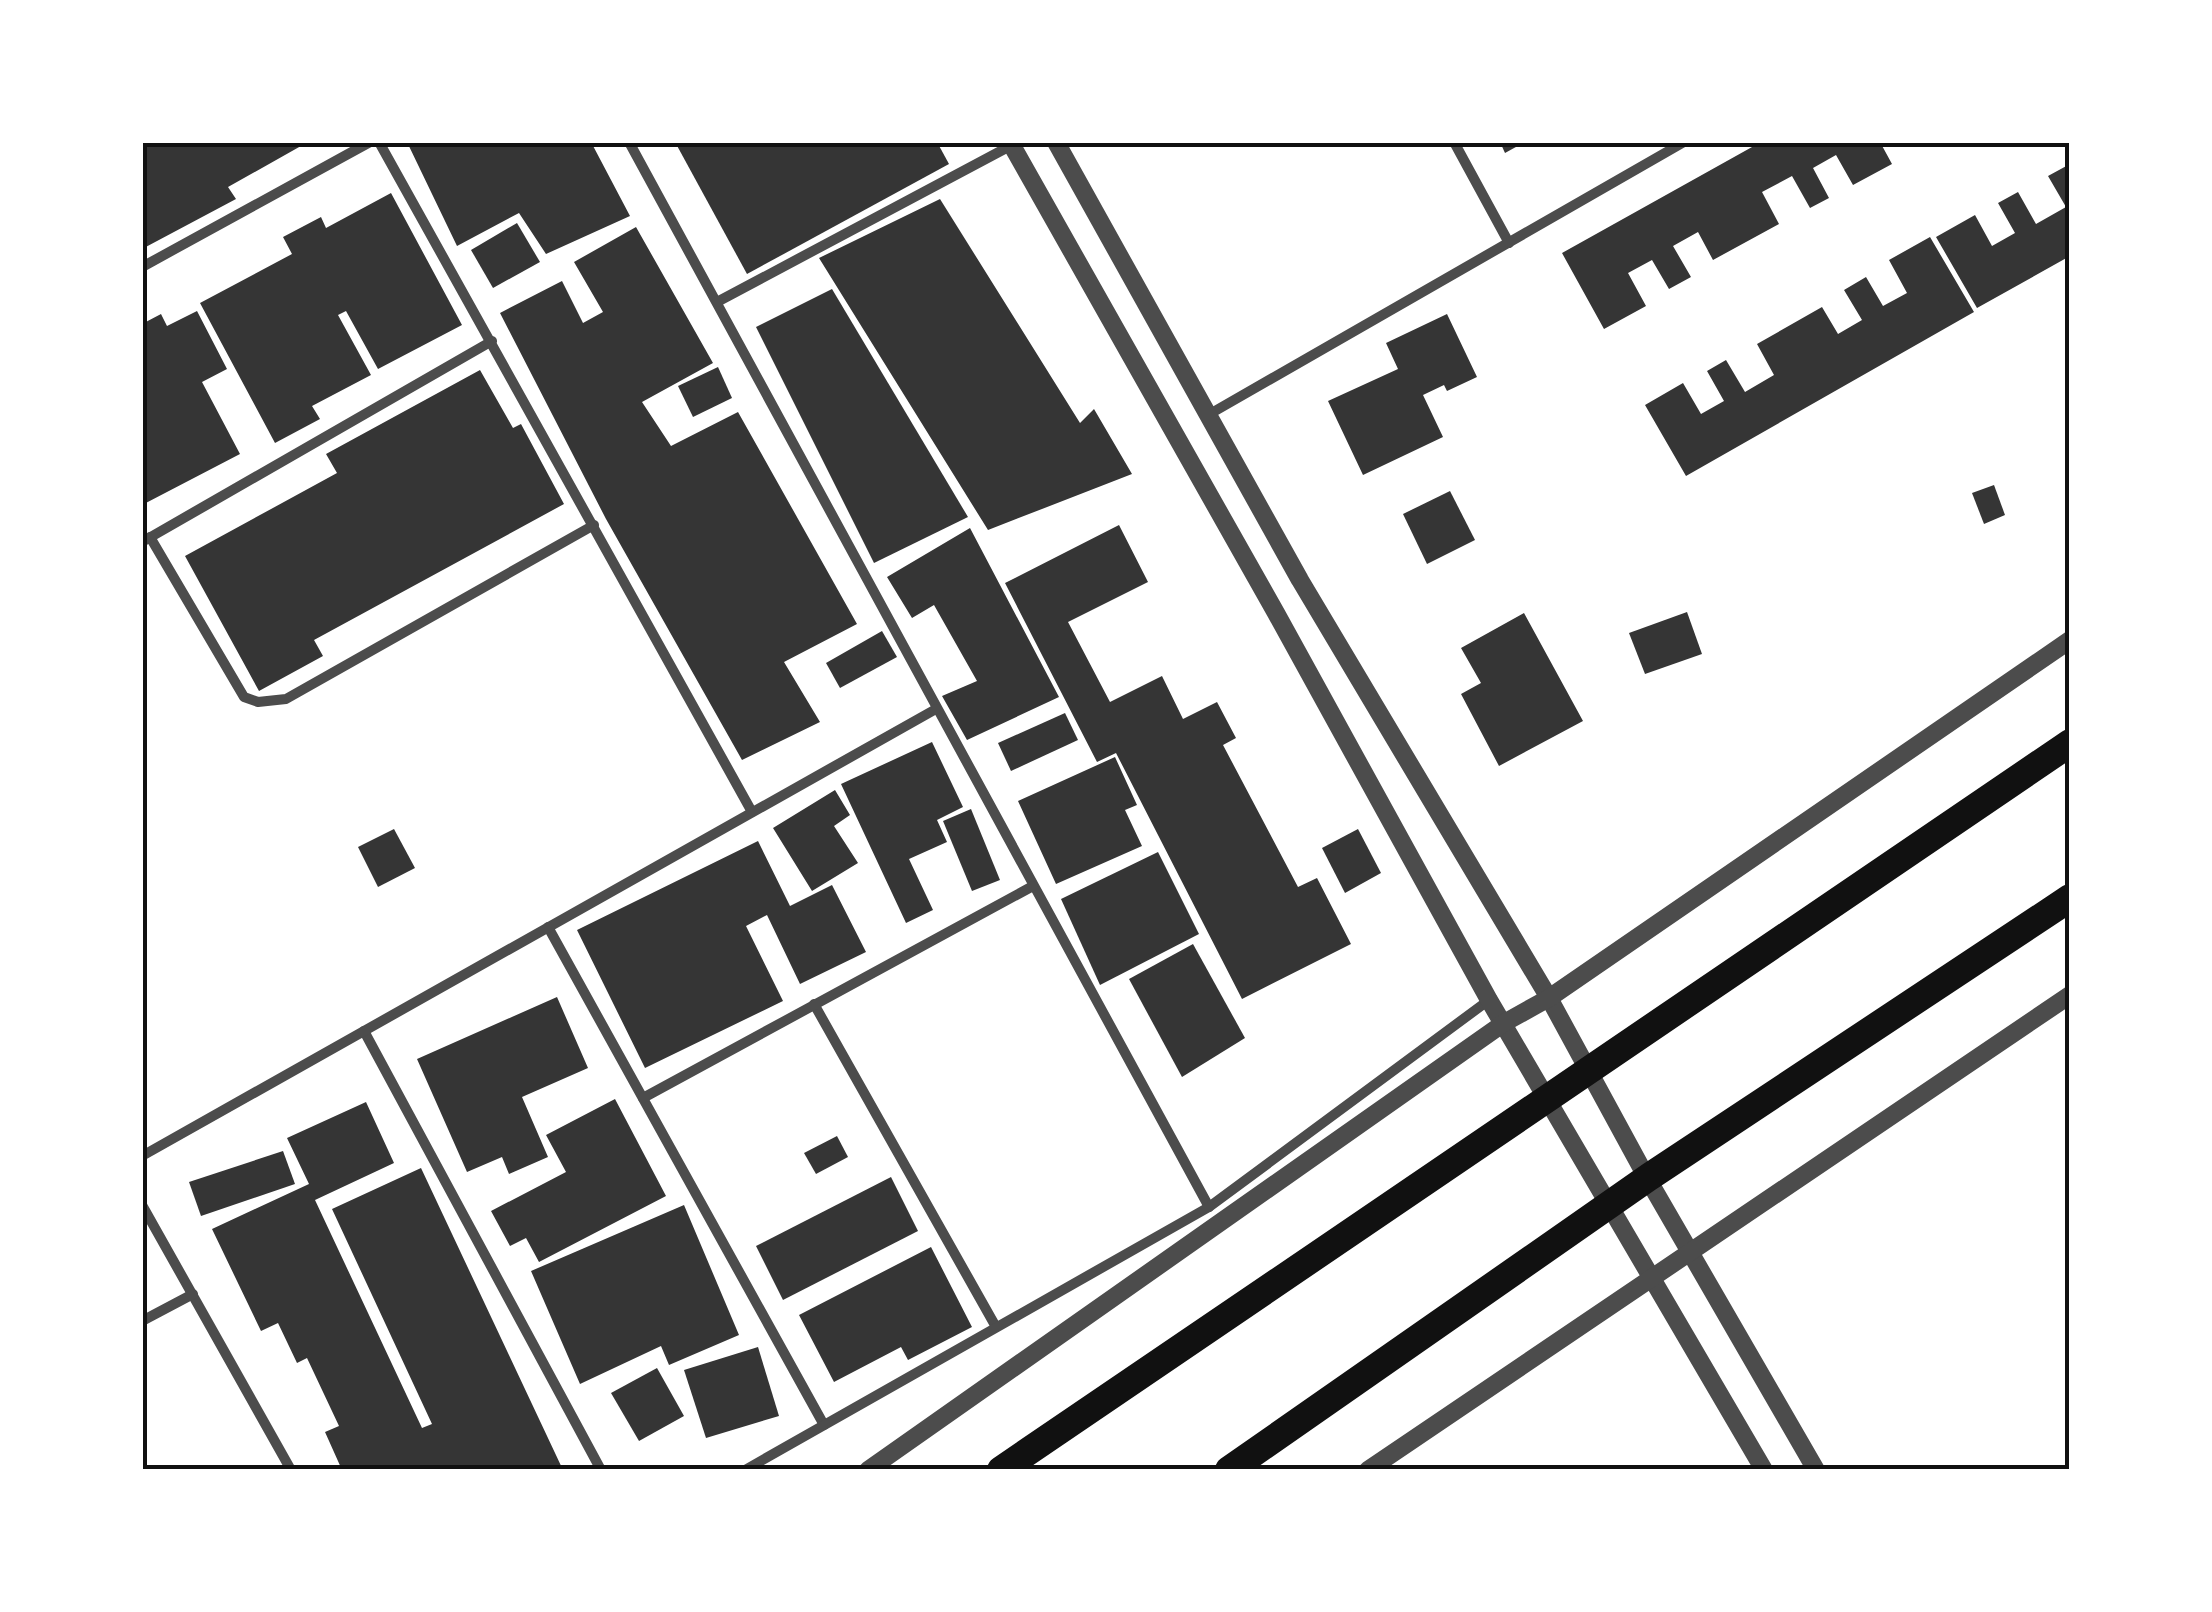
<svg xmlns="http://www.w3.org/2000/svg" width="2212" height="1612" viewBox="0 0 2212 1612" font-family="'DejaVu Sans',sans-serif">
  <rect width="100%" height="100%" fill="#fff"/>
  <g fill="#353535">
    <path d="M142,142H308L228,187L236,199L142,249Z"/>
    <path d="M407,142H591L630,216L546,254L519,213L457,246Z"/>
    <path d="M675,142H937L949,164L747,274Z"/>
    <path d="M1500,142H1525L1505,153Z"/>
    <path d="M1761,142H1880L1892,164L1853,185L1836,155L1813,168L1829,198L1810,208L1792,176L1762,192L1779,224L1713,260L1698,232L1673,246L1691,277L1669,289L1652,260L1628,273L1646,306L1604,329L1562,253Z"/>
    <path d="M2070,164V256L1977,308L1936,237L1975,215L1992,246L2015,233L1998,203L2018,192L2036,224L2066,207L2048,176Z"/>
    <path d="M391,193L462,325L378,369L346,311L338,315L371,375L312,406L320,419L275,443L200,303L292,254L283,237L321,217L326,228Z"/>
    <path d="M940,199L1080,423L1094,409L1132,474L988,530L819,258Z"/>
    <path d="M517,223L540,262L493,288L471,250Z"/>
    <path d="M636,227L713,363L642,402L671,446L738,412L857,624L784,662L820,722L742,760L606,519L500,313L562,281L583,323L603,312L574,262Z"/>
    <path d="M1930,237L1974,312L1686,476L1645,405L1683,383L1701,414L1724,401L1707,371L1726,360L1745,392L1774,375L1757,344L1822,307L1838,334L1862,320L1844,290L1866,277L1883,306L1907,293L1889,260Z"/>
    <path d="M832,289L968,517L874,563L756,327Z"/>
    <path d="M197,311L227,369L202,382L240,454L142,505V324L161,314L167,326Z"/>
    <path d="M1447,314L1477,377L1447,391L1444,385L1423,395L1443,437L1363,475L1328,401L1398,369L1386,343Z"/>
    <path d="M718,367L732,398L693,417L678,386Z"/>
    <path d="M480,370L513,428L521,424L564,504L314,640L323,656L259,691L185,556L337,473L326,454Z"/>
    <path d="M1994,485L2005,515L1984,524L1972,493Z"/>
    <path d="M1450,491L1475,540L1427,564L1403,514Z"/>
    <path d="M1119,525L1148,582L1068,622L1110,702L1162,676L1183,719L1217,702L1236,738L1223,745L1298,887L1317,878L1351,944L1242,999L1116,753L1097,762L1005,583Z"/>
    <path d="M970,528L1059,697L967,740L942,696L977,681L934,605L912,618L887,577Z"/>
    <path d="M1687,612L1702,654L1645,674L1629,633Z"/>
    <path d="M1524,613L1583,721L1499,766L1461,694L1481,683L1461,648Z"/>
    <path d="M882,631L897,657L840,688L826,663Z"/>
    <path d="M1065,713L1078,740L1011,771L998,743Z"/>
    <path d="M932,742L963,807L937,820L947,842L909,859L933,910L906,923L841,784Z"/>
    <path d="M1115,757L1137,805L1125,810L1142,846L1056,884L1018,801Z"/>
    <path d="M835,790L850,815L834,826L858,863L812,891L773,828Z"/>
    <path d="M971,809L1000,880L972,891L943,821Z"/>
    <path d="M394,829L415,868L378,887L358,847Z"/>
    <path d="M1358,829L1381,873L1345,893L1322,848Z"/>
    <path d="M758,841L790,906L832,885L866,952L800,984L767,915L746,926L783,1001L645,1068L577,930Z"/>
    <path d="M1158,852L1199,934L1100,985L1061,899Z"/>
    <path d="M1193,944L1245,1038L1182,1077L1129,979Z"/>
    <path d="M557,997L588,1068L522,1097L548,1157L509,1174L502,1157L467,1172L417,1059Z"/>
    <path d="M615,1099L666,1196L539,1262L526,1238L510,1246L491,1211L566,1172L546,1135Z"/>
    <path d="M366,1102L394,1163L315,1200L422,1428L432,1424L332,1209L421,1168L563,1470H342L325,1432L339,1426L307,1358L297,1363L278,1323L261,1331L212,1229L309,1184L287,1138Z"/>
    <path d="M837,1136L848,1157L816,1174L804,1153Z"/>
    <path d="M283,1151L295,1184L201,1216L189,1182Z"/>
    <path d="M891,1177L918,1231L783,1300L756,1246Z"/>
    <path d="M684,1205L739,1335L669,1365L661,1346L580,1384L531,1271Z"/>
    <path d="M931,1247L972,1327L908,1360L901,1347L834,1382L799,1315Z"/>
    <path d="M758,1347L779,1416L706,1438L684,1370Z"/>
    <path d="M657,1368L684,1416L639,1441L611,1393Z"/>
  </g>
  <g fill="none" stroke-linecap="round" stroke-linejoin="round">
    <g stroke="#4c4c4c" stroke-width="10">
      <path d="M379,142L752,812"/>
      <path d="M629,142L1209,1207"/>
      <path d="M1454,142L1509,243"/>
      <path d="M142,267L370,142"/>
      <path d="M717,302L1012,145"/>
      <path d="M1208,415L1684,142"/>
      <path d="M150,537L244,697L258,702L286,699L594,525"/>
      <path d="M142,542L492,341"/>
      <path d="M548,927L824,1425"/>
      <path d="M814,1004L996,1327"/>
      <path d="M364,1031L601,1470"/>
      <path d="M643,1098L1033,886"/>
      <path d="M142,1156L936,709"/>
      <path d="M142,1205L291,1470"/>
      <path d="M142,1321L193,1294"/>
      <path d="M745,1470L1209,1207L1489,1000"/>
    </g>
    <g stroke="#4c4c4c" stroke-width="18">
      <path d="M1010,142L1276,613L1489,1000L1764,1470"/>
      <path d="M1056,142L1300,580L1549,998L1642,1169L1816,1470"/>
      <path d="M868,1470L1504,1023L1549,998L2070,640"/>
      <path d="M1368,1470L2070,995"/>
    </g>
    <g stroke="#111" stroke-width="28">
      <path d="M1001,1470L2070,743"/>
      <path d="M1229,1470L1649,1177L2070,898"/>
    </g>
  </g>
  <rect width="2212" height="1612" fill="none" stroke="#ffffff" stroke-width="290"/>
  <rect x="145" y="145" width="1922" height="1322" fill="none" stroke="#111" stroke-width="4"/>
</svg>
